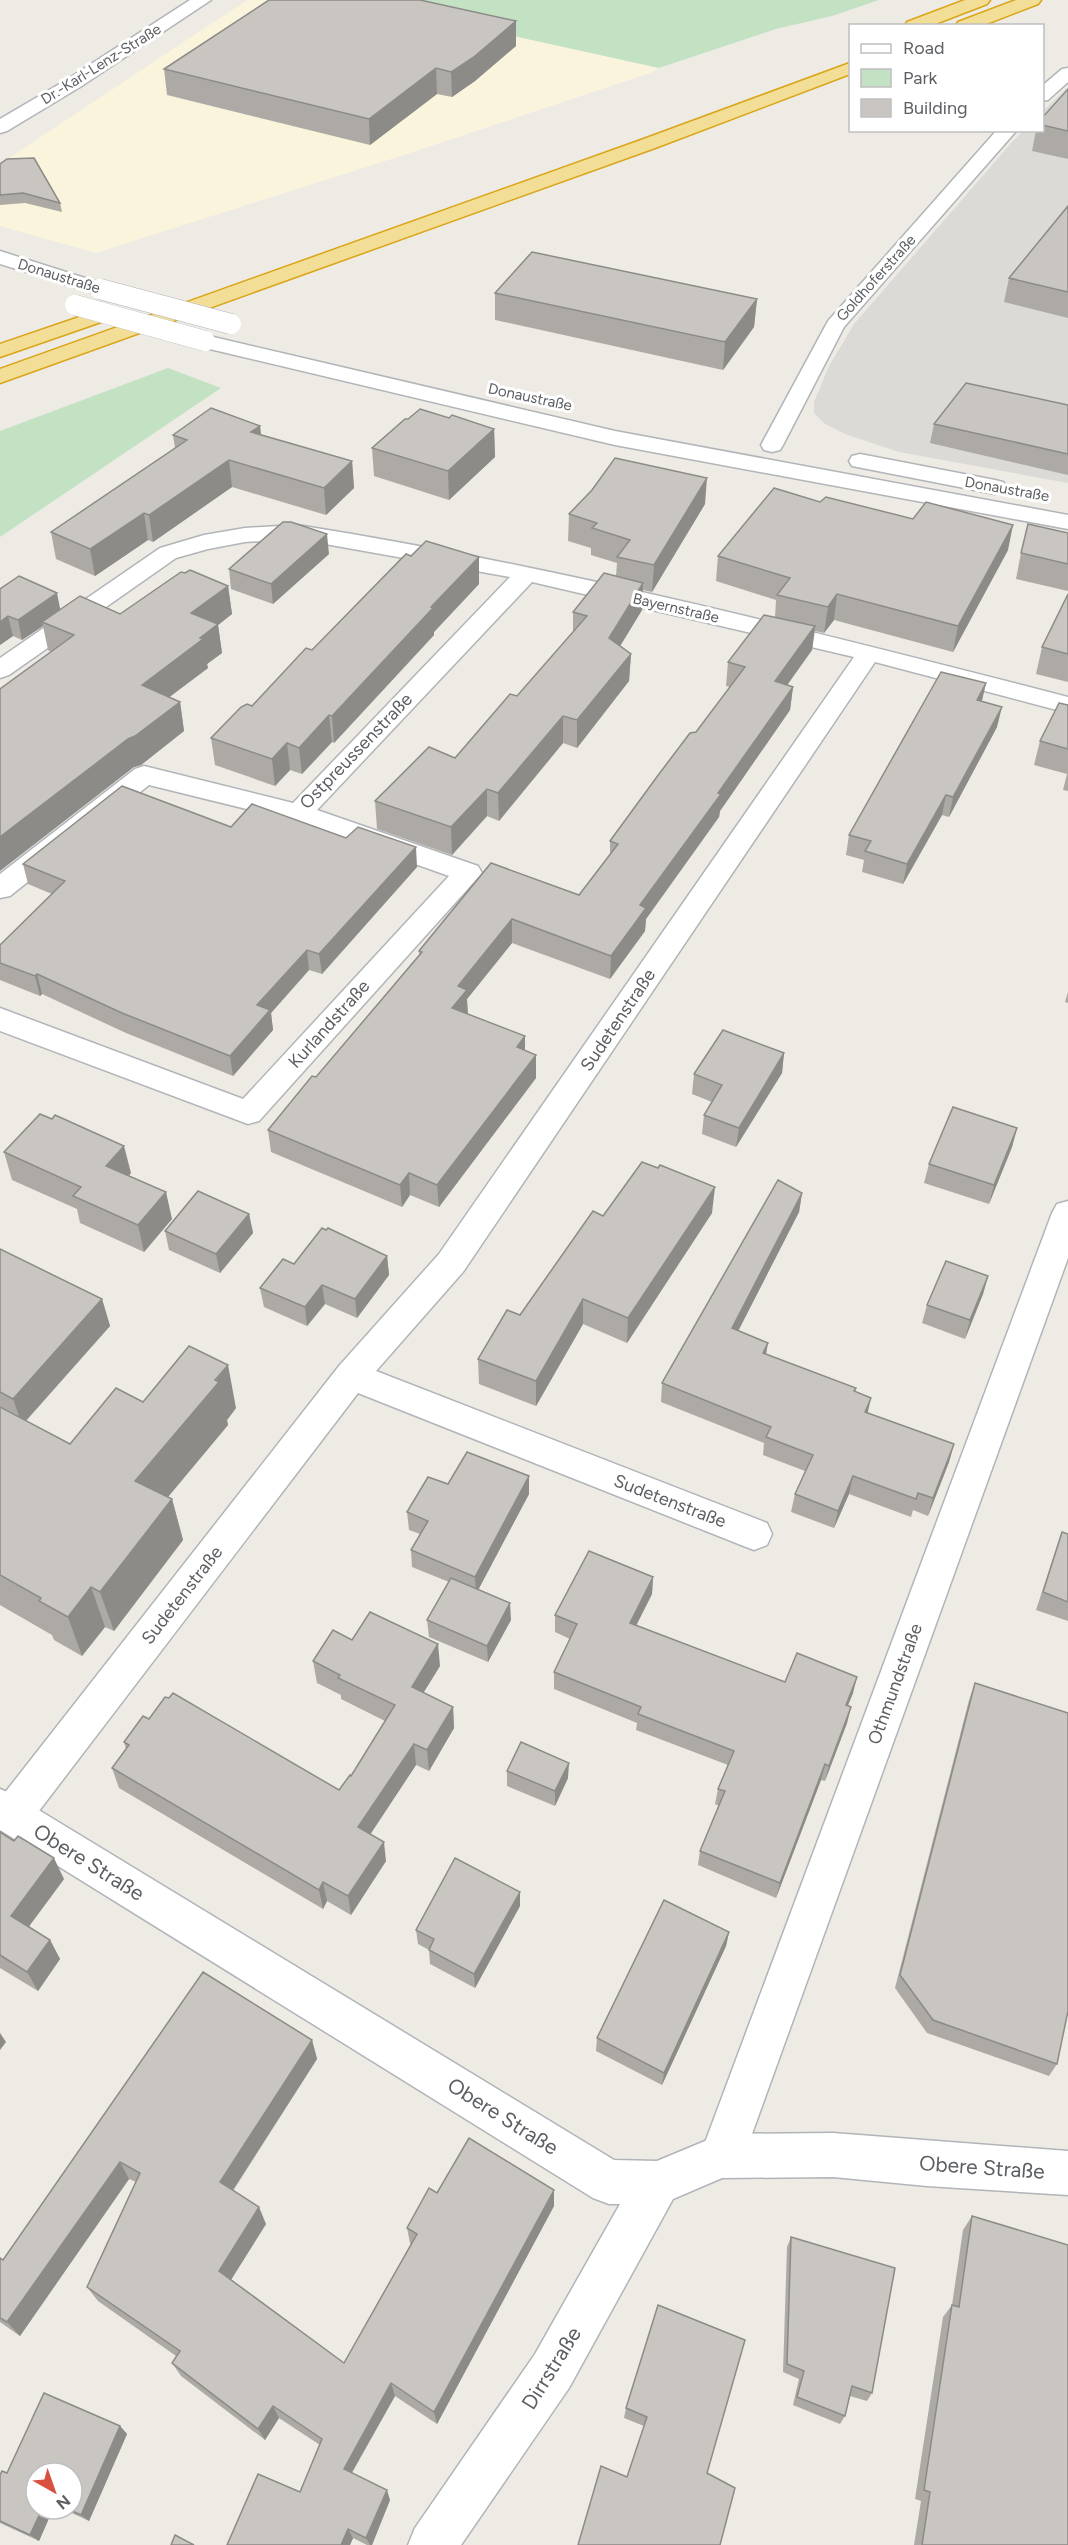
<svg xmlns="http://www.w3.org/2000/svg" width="1068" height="2545" viewBox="0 0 1068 2545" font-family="Figtree,sans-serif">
  <rect width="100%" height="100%" fill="#edebe4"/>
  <path fill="#faf4dc" d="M247,0H416L401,11L659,68L650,73L401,156L96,253L0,226V164Z"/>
  <path fill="#dcdad6" d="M1068,87V483L899,452L845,434L825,424L814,413V402L829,366L854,324L1012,142L1023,131L1042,130L1043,111Z"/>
  <g fill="#c3e2c4">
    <path d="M416,0H879L832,16L776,29L659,68L401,11Z"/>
    <path d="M168,368L221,388L0,537V431Z"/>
  </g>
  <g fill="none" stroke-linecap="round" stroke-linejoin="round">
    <g stroke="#b1b4b8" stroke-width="3">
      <g id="minor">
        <path d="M1068,68V82L1048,100L1042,101V86L1062,69Z"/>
        <path d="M997,130H1017L844,327L783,445L780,450L772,452L764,450L761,445L828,321Z"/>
        <path d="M297,525C557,566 813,631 1068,697V713L875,662L463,1272L376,1371L767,1523L772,1534L767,1545L754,1550L741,1545L358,1393L26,1828L12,1834L0,1829V1799L339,1366L439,1254L854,657L532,582L317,810L478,866L482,873L259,1121L248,1124L0,1031V1008L243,1099L449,876L291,820L149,785L10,896L0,898V874L135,769L144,766L293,803L510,577L297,539L245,542L208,549L176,558L9,675L0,678V658L160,548L204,535L245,528Z"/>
        <path d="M1068,1201V1258L744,2156L738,2172L722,2178L706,2172L700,2156L1052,1213L1057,1204Z"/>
      </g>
    </g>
    <g stroke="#b1b4b8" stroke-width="3">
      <g id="tertiary">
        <path d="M190,0H211L80,87L7,131L0,133V119L68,79Z"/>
        <path d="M0,251L107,285L110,289L107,293L100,295L0,264Z"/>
        <path d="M205,335L615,431L1068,515V529L615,445L197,346L194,341L197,336Z"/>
        <path d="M860,454L995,480L1003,482L1007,487L1003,492L995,494L852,466L849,461L852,456Z"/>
        <path d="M0,1789L14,1795L614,2160L657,2161L722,2134L833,2133L1068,2151V2195L927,2186L833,2177L722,2178L673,2199L569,2388L461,2545H408L415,2528L535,2354L620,2204H609L593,2198L0,1830Z"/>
      </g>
    </g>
    <g stroke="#dba416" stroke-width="3">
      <g id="motorway">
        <path d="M965,0H990L987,4L930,26H905L907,22Z"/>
        <path d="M1016,0H1041L1038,4L981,26H956L958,22Z"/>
        <path d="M850,63V74L655,148L0,383V369L641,140Z"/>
        <path d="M94,312L101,314L105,318L101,322L0,357V344Z"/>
      </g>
    </g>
    <use href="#minor" fill="#fff" fill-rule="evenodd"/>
    <use href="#tertiary" fill="#fff" fill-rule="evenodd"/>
    <use href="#motorway" fill="#f2de96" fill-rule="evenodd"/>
    <g stroke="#b1b4b8" stroke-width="21" stroke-linecap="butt">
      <g id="tertiary-bridge">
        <path d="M100,289L231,324"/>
        <path d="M75,305L205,341"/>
      </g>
    </g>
    <use href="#tertiary-bridge" stroke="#fff" stroke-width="20"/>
  </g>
  <g fill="#adaaa6">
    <path d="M516,21V46L475,81L452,97L437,94L370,145L167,95L164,69Z"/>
    <path d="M1068,89V159L1032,151L1036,130H1042V118Z"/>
    <path d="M0,164L60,203L62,212L25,203L0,205Z"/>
    <path d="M1068,206V318L1004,302L1009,278Z"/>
    <path d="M495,293L757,299L754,327L723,370L495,320Z"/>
    <path d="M1068,405V475L930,443L934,424Z"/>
    <path d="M449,418L494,429L495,457L449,500L374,476L372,448L408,419Z"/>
    <path d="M260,426L261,435L352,461L354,488L326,515L232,487L153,542L148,540L95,576L56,559L51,532L175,448L173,435Z"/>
    <path d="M820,502L1008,550L953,652L834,620L824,633L815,631L812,650L787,685L793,687L790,710L720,811L719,817L646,919L645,931L610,979L512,943L467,999V1014L525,1051L536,1055V1078L439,1207L410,1195L402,1207L271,1152L268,1130L316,1077L419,955V951L579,895L610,855V841L696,732L730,687L726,686L728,662L775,617L776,600L716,581L718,556Z"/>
    <path d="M705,504L652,592L643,590L642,610L620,646L631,654L629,681L577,748L563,743L499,821L487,816L452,855L377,829L375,801L455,758L517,696L573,632V612L616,576L617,563L591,555V548L568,541L569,514Z"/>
    <path d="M1068,533V591L1016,579L1021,553Z"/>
    <path d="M329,554L273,604L231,589L229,569Z"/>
    <path d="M411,556L479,557V584L434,632V635L334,743L332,742L302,774L290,770L275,786L215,765L211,738L252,706L312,650Z"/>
    <path d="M185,573L228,586L232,614L218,625L222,653L207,664L208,668L169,697L180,702L184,731L141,765L134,767L51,652L48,650L43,626L22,640L13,636L0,645V589L60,609L120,614Z"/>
    <path d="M1068,594V682L1036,674L1042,647Z"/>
    <path d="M986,683L982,701L997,727L949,817L942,815L903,884L862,872L864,860L846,855L849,835Z"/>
    <path d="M1068,705V791L1063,790L1067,774L1034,765L1040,741Z"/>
    <path d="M231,827L417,867L322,974L309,970L271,1013L273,1030L233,1076L126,1033L42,994L40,996L0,980V945L52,894L28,884L23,864Z"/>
    <path d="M1068,992V1003L1065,1002Z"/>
    <path d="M784,1053L782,1073L736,1147L702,1134L704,1115L712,1102L692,1094L694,1074Z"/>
    <path d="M1017,1128L1012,1147L989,1204L924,1183L929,1164Z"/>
    <path d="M4,1152L131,1173L129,1175L172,1219L144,1252L80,1223L77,1209L12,1180Z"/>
    <path d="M802,1193L799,1212L738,1331L766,1354L856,1388L855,1392L868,1413L954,1444L949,1462L928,1516L913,1510L911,1517L849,1494L834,1528L791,1512L795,1494L805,1471L763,1455L764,1443L661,1402L662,1383Z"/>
    <path d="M712,1213L627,1343L583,1324L536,1406L479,1384L478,1359L520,1315L603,1216Z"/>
    <path d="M249,1214L253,1233L220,1273L169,1250L165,1231Z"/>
    <path d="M0,1249L102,1299L110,1326L26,1421L70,1444L143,1402L236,1408L227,1420L228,1425L168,1497L172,1499L183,1540L114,1631L105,1627L82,1656L54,1640L52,1635L0,1605Z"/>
    <path d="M387,1256L389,1275L357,1318L325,1304L307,1326L264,1307L260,1288L294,1264Z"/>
    <path d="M988,1276L983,1294L965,1339L922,1323L927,1305Z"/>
    <path d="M529,1476V1494L478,1590L511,1620L488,1662L429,1637L427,1620L449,1582L412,1567L411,1550L420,1534L409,1530L407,1512L448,1484Z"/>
    <path d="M1062,1532L1068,1534V1621L1036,1610L1056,1549Z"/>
    <path d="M653,1577L652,1594L636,1625L785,1682L853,1693L848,1706L851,1707L847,1723L825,1781L821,1780L776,1898L698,1865L700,1851L719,1806L715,1804L718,1789L728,1765L636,1730L637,1723L554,1689V1672L570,1639L555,1632V1615Z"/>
    <path d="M352,1640L440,1666L423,1693L453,1707L454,1728L429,1771L416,1765L370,1834L386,1861L351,1915L327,1901L323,1909L119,1788L112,1768L126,1749L124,1742L149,1719L339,1790L351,1776L385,1721L341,1699V1695L317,1683L313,1661Z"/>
    <path d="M975,1683L1057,2064L1049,2076L927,2033L895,1988L969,1700Z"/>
    <path d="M507,1771L568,1778L555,1806L507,1786Z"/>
    <path d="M0,1832L14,1841L64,1879L29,1926L50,1940L60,1959L38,1991L0,1968Z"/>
    <path d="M520,1892V1906L475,1988L430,1964L429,1950L418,1944L416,1930Z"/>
    <path d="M729,1932L726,1946L662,2085L596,2051L597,2038Z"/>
    <path d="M203,1972L312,2040L317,2059L233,2191L266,2224L231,2280L344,2363L411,2244L410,2243L407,2228L437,2193L554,2190V2206L437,2424L395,2396L352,2473L390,2500L372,2545H367L353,2538L350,2545H227L300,2492L320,2445L279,2418L265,2440L181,2376L172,2363L176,2356L98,2301L87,2287L136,2182L129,2179L20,2336L0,2322V2258L3,2260Z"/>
    <path d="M972,2216L1068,2545H914L921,2501L915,2499L943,2317L952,2305L963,2230Z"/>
    <path d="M791,2237L872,2393L867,2401L850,2396L845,2416L840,2424L793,2405L799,2379L783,2372L787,2247Z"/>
    <path d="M658,2305L707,2473L627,2477L644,2426L624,2418L626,2408Z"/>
    <path d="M120,2426L127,2434L89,2521L63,2509H72V2473L36,2509H53L39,2541L0,2523V2475L7,2473Z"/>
  </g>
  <g fill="#8d8b87">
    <path d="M516,21V46L475,81L452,97L451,72Z"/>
    <path d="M436,68L437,94L370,145L369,119Z"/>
    <path d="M757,299L754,327L723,370L725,342Z"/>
    <path d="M260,426L263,453L251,432Z"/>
    <path d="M494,429L495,457L449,500L448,471Z"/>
    <path d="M229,460L232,487L153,542L149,515Z"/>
    <path d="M352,461L354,488L326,515L324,488Z"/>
    <path d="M707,478L705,504L652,592L654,565Z"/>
    <path d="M144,513L148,540L95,576L90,549Z"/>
    <path d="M1013,525L1008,550L953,652L958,626Z"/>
    <path d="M327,534L329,554L273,604L271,584Z"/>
    <path d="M479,557V584L434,632V635L334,743L332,716L431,607Z"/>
    <path d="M643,583L642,610L608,666L609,638Z"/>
    <path d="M228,586L232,614L218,625L222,653L207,664L208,668L147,714L142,685L191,613Z"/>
    <path d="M57,593L61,613L42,622L43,626L22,640L18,620Z"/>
    <path d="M837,594L834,620L824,633L828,607Z"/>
    <path d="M8,616L13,636L0,645V622Z"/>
    <path d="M815,626L812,650L773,705L775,681Z"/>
    <path d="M631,654L629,681L577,748V720Z"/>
    <path d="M986,683L981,704L977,700Z"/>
    <path d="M793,687L790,710L720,811L719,817L646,919L645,931L610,979L611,956L640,905Z"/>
    <path d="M180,702L184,731L141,765L134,767L0,871V837L128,739Z"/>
    <path d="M1002,707L997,727L949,817L953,797Z"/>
    <path d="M329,715L332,742L302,774L299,748Z"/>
    <path d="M563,716V743L499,821L498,793Z"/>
    <path d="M287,743L290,770L275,786L272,759Z"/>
    <path d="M487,789V816L452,855L451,827Z"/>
    <path d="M946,795L942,815L903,884L907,864Z"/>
    <path d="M416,847L417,867L322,974L319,954Z"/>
    <path d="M512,919V943L467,999L468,1013L453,1031L452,1008L458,986Z"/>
    <path d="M307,950L309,970L271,1013L273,1030L233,1076L230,1056L257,1005Z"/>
    <path d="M37,974L42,994L40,996L35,976Z"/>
    <path d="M525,1036V1059L517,1047Z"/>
    <path d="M784,1053L782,1073L736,1147L739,1128Z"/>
    <path d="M536,1055V1078L439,1207L437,1185Z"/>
    <path d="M1017,1128L1012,1147L989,1204L994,1185Z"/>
    <path d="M124,1146L131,1173L113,1193L106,1166Z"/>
    <path d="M409,1173L410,1195L402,1207L400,1185Z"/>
    <path d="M715,1187L712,1213L627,1343L628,1318Z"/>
    <path d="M166,1192L172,1219L144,1252L138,1225Z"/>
    <path d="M802,1193L799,1212L730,1347L732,1328Z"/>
    <path d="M249,1214L253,1233L220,1273L216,1254Z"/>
    <path d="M387,1256L389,1275L357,1318L355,1299Z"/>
    <path d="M988,1276L983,1294L965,1339L970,1320Z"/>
    <path d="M322,1285L325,1304L307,1326L305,1307Z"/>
    <path d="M102,1299L110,1326L22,1425L13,1399Z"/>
    <path d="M583,1299V1324L536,1406V1381Z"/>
    <path d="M768,1343L765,1361L763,1353Z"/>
    <path d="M228,1365L236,1408L227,1420L228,1425L147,1522L135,1481Z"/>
    <path d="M871,1398L867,1416L865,1412Z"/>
    <path d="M954,1444L949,1462L928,1516L933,1498Z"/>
    <path d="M529,1476V1494L476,1594L475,1577Z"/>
    <path d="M853,1476L849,1494L834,1528L838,1511Z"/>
    <path d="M172,1499L183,1540L114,1631L100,1592Z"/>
    <path d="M653,1577L652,1594L629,1640L630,1623Z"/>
    <path d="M91,1587L105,1627L82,1656L68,1617Z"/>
    <path d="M510,1603L511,1620L488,1662L487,1646Z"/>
    <path d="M438,1644L440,1666L414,1708L412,1687Z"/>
    <path d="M857,1677L853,1693L841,1721L846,1705Z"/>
    <path d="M453,1707L454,1728L429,1771L427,1750Z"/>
    <path d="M851,1707L847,1723L825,1781L829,1766Z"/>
    <path d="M414,1744L416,1765L362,1847L358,1827Z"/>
    <path d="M569,1763L568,1778L555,1806V1791Z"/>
    <path d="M825,1764L821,1780L776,1898L780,1883Z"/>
    <path d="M384,1842L386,1861L351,1915L348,1896Z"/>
    <path d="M54,1858L64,1879L22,1936L11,1916Z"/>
    <path d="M323,1882L327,1901L323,1909L319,1890Z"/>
    <path d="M520,1892V1906L475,1988L474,1974Z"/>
    <path d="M729,1932L726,1946L662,2085L664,2073Z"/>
    <path d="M50,1940L60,1959L38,1991L27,1972Z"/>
    <path d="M0,2033L6,2042L0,2050Z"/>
    <path d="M312,2040L317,2059L227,2199L220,2182Z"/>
    <path d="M120,2162L129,2179L20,2336L7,2322Z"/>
    <path d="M554,2190V2206L437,2424L434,2412Z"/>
    <path d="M259,2207L266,2224L227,2286L219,2271Z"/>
    <path d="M391,2383L395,2396L348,2479L344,2469Z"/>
    <path d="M273,2406L279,2418L265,2440L258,2429Z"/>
    <path d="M120,2426L127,2434L89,2521L81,2515Z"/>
    <path d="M387,2490L390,2500L372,2545H370L366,2538Z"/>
    <path d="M42,2509H53L39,2541L30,2535Z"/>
    <path d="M348,2529L353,2538L350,2545H341Z"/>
  </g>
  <g fill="#c9c6c1" stroke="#8d8b87" stroke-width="1.5">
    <path d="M269,0H420L516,21L475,56L451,72L436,68L369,119L164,69Z"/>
    <path d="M1068,89V131L1042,125V118Z"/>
    <path d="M34,158L60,203L23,193L0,195V164L7,159Z"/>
    <path d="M1068,206V292L1009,278Z"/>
    <path d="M532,252L757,299L725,342L495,293Z"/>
    <path d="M966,383L1068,405V454L934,424Z"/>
    <path d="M211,408L260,426L251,432L352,461L324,488L229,460L149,515L144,513L90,549L51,532L187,440L173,435Z"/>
    <path d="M420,409L449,418L452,415L494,429L448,471L372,448L405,419H408Z"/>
    <path d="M615,458L707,478L654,565L617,557L630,540L592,528L597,523L569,514L592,490Z"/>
    <path d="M774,488L820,502L826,497L913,519L926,502L1013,525L958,626L837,594L828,607L777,595L790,578L718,556Z"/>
    <path d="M283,522H291L327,534L271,584L229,569Z"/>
    <path d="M1028,524L1068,533V564L1021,553Z"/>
    <path d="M426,541L479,557L431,607L433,608L332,716L329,715L299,748L287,743L272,759L211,738L241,707L247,704L252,706L306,648L312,650L406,554L411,556Z"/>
    <path d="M190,570L228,586L191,613L218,624L200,638L203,639L142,685L180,702L135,736L128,739L0,837V689L74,635L42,622L80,596L120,614L181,572L185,573Z"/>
    <path d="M604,573L643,583L609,638L631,654L577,720L563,716L498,793L487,789L451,827L375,801L429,747L455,758L510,694L517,696L587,616L573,612Z"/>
    <path d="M19,576L57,593L18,620L8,616L0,622V589Z"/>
    <path d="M1068,594V654L1042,647Z"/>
    <path d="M764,615L815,626L775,681L793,687L718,793L721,794L640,905L646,908L611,956L512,919L458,986L467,990L452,1008L525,1036L517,1047L536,1055L437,1185L409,1173L400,1185L268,1130L312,1076L316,1077L422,952L419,951L491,863L579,895L618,844L610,841L659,774L690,733L696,732L745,667L728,662Z"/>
    <path d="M941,672L986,683L977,700L1002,707L953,797L946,795L907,864L865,851L871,841L849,835Z"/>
    <path d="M1059,703L1068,705V749L1040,741Z"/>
    <path d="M122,786L231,827L252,804L346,838L358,827L416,847L319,954L307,950L257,1005L270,1010L230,1056L122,1013L37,974L35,976L0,963V945L65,881L23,864Z"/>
    <path d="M723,1030L784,1053L739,1128L704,1115L722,1085L694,1074Z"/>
    <path d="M953,1107L1017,1128L994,1185L929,1164Z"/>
    <path d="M40,1114L52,1119L55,1115L124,1146L106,1166L166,1192L138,1225L73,1196L81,1187L4,1152Z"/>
    <path d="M642,1162L658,1168L660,1165L715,1187L628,1318L583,1299L536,1381L478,1359L507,1310L520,1315L593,1211L603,1216Z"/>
    <path d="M778,1180L802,1193L732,1328L768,1343L763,1353L856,1388L854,1391L871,1398L865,1412L954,1444L933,1498L918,1493L916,1499L853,1476L838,1511L795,1494L813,1455L766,1437L771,1427L662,1383Z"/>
    <path d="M198,1191L249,1214L216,1254L165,1231Z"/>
    <path d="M322,1228L326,1230L328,1228L387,1256L355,1299L322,1285L305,1307L260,1288L283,1259L294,1264Z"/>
    <path d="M0,1249L102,1299L13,1399L0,1392Z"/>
    <path d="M946,1261L988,1276L970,1320L927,1305Z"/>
    <path d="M189,1346L228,1365L215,1380L219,1382L135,1481L172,1499L100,1592L91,1587L68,1617L39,1601L41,1598L0,1575V1407L70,1444L116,1388L143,1402Z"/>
    <path d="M467,1452L529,1476L475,1577L411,1550L428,1521L407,1512L428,1477L448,1484Z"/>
    <path d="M1062,1532L1068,1534V1602L1043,1592Z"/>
    <path d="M589,1551L653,1577L630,1623L785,1682L797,1653L857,1677L846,1705L851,1707L829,1766L825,1764L780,1883L700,1851L725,1791L718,1789L734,1751L638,1714L641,1707L554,1672L577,1624L555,1615Z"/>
    <path d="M451,1578L510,1603L487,1646L427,1620Z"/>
    <path d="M370,1612L438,1644L412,1687L453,1707L427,1750L414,1744L358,1827L384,1842L348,1896L323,1882L319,1890L112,1768L129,1745L124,1742L143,1716L149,1719L165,1697L169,1698L173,1693L339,1790L350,1775L351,1776L395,1705L338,1678L340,1675L313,1661L333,1630L352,1640Z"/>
    <path d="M975,1683L1068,1713V2011L1057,2064L933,2020L900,1975Z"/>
    <path d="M521,1742L569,1763L555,1791L507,1771Z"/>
    <path d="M0,1832L14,1841L18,1836L54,1858L11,1916L50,1940L27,1972L0,1955Z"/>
    <path d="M455,1858L520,1892L474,1974L429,1950L434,1939L416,1930Z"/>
    <path d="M664,1900L729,1932L664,2073L597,2038Z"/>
    <path d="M203,1972L312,2040L220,2182L259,2207L219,2271L344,2363L417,2234L407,2228L429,2188L437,2193L469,2138L554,2190L434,2412L391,2383L344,2469L387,2490L366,2538L348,2529L341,2545H227L258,2474L300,2492L322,2439L273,2406L258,2429L172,2363L180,2351L87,2287L140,2173L120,2162L7,2322L0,2318V2258L3,2260Z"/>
    <path d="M972,2216L1068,2245V2545H922L930,2492L924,2490L952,2305L959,2307Z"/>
    <path d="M791,2237L895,2268L872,2393L852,2386L845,2416L797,2397L804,2371L787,2364Z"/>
    <path d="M658,2305L745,2340L707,2473L735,2488L720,2545H578L601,2466L627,2477L647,2417L626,2408Z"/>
    <path d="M44,2393L120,2426L81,2515L68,2509H72V2473H36V2509H42L30,2535L0,2521V2475L2,2471L7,2473Z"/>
    <path d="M175,2535L194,2545H171Z"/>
  </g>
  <g text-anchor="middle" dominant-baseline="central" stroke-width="6" stroke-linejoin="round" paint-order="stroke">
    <g font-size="15" fill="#5c5f63" stroke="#fff">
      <text transform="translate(101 64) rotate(-32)">Dr.-Karl-Lenz-Straße</text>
      <text transform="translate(59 276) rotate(17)">Donaustraße</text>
      <text transform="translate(876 278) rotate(-48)">Goldhoferstraße</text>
      <text transform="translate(530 397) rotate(12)">Donaustraße</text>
      <text transform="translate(1007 489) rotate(10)">Donaustraße</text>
      <text transform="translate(676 608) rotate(13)">Bayernstraße</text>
    </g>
    <g font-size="18" fill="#5c5f63" stroke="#fff">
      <text transform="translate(356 751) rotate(-46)">Ostpreussenstraße</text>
      <text transform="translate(618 1020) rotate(-56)">Sudetenstraße</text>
      <text transform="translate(329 1024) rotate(-48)">Kurlandstraße</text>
      <text transform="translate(670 1501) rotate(21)">Sudetenstraße</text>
      <text transform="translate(182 1595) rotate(-52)">Sudetenstraße</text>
      <text transform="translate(895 1684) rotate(-70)">Othmundstraße</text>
    </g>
    <g font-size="21" fill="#5c5f63" stroke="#fff">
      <text transform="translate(89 1862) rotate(32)">Obere Straße</text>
      <text transform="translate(503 2116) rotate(32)">Obere Straße</text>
      <text transform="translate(982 2167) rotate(4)">Obere Straße</text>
      <text transform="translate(551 2368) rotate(-58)">Dirrstraße</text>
    </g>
  </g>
  <rect x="849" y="24" width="195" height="108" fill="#ffffff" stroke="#bebfc1" stroke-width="1.5"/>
  <rect x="861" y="44" width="30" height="9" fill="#ffffff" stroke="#bebfc1" stroke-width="1.5"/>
  <text x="903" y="54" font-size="18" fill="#5c5f63">Road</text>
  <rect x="861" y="69" width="30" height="18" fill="#c3e2c4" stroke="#bebfc1" stroke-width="1.5"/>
  <text x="903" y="84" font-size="18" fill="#5c5f63">Park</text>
  <rect x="861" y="99" width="30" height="18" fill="#c9c6c1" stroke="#bebfc1" stroke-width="1.5"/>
  <text x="903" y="114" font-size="18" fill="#5c5f63">Building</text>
  <g transform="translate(54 2491) rotate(140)"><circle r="28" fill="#ffffff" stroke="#bebfc1" stroke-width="1.5"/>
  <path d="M0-4.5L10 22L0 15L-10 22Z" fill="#d8503f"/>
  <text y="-9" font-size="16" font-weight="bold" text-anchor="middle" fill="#5c5f63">N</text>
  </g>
</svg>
